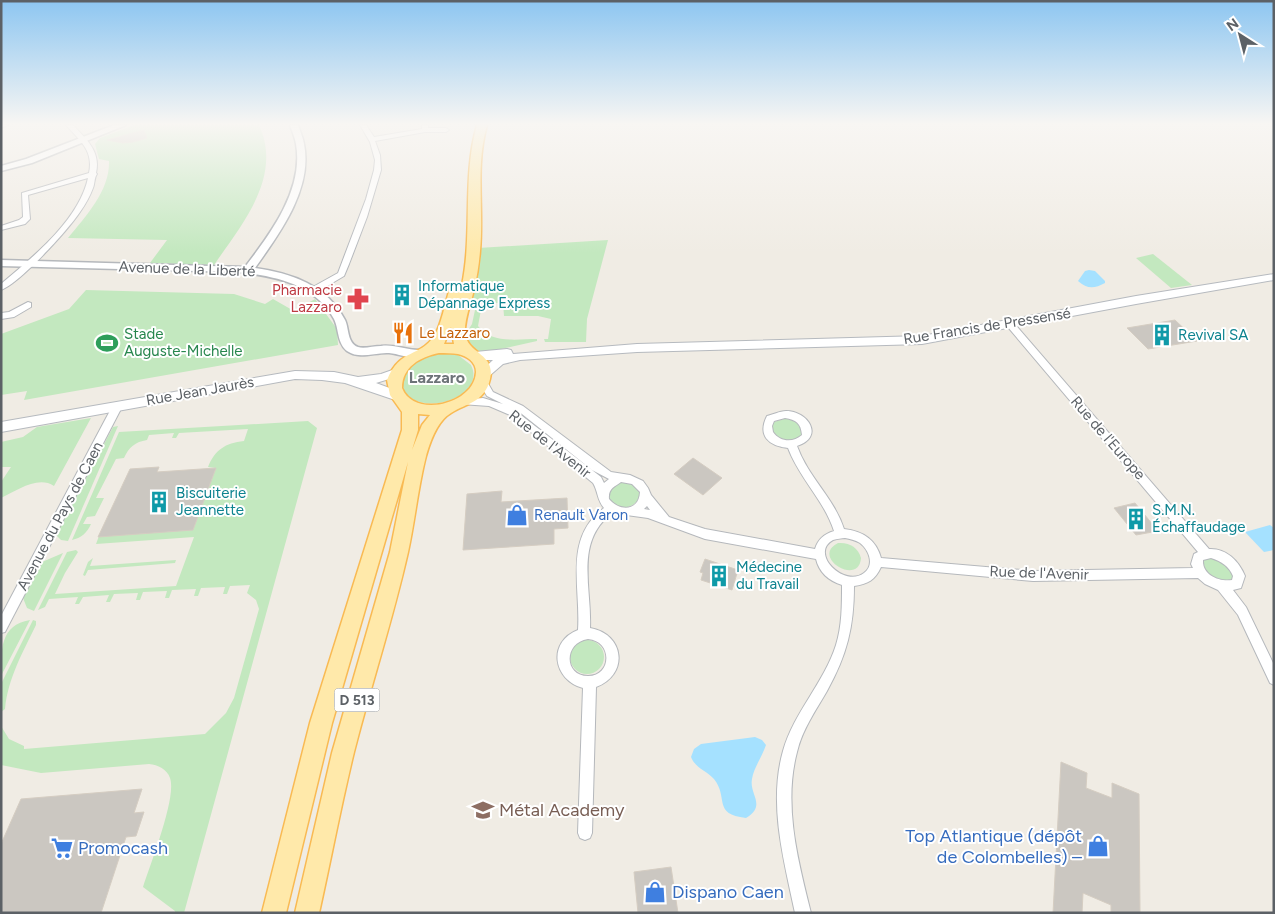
<svg xmlns="http://www.w3.org/2000/svg" width="1275" height="914" viewBox="0 0 1275 914" font-family="Figtree,sans-serif">
  <rect width="100%" height="100%" fill="#f0ece4"/>
  <g fill="#c3e8bf">
    <path d="M134,125H259C283,177 242,224 214,265L150,263L167,240L68,238C87,215 110,190 109,161L99,159L95,144L100,138Z"/>
    <path d="M608,240L587,319L586,342H545L544,339H548L551,319L538,316H504L503,303H474L471,299L478,248Z"/>
    <path d="M1153,254L1192,285L1171,288L1136,258Z"/>
    <path d="M86,290L234,294L265,304L273,299L294,311L315,299L337,329L338,345L24,400L27,391L1,395V334L69,309Z"/>
    <path d="M475,310H481L478,326C491,344 517,339 537,339V341L501,349L498,352C478,354 475,354 463,338L472,324Z"/>
    <path d="M446,353L458,355L471,365C488,398 414,421 402,386C407,363 421,354 446,353Z"/>
    <path d="M91,418L54,486C38,475 16,491 1,498V482L11,467H1V442L23,437L37,427Z"/>
    <path d="M787,418L800,424L802,435C793,445 782,441 773,433L772,426L774,422Z"/>
    <path d="M308,421L317,428L184,913H175V911L143,887C150,865 177,797 170,778C167,769 158,765 149,764L41,773L1,765V726L9,739L24,746V749L205,734L226,713L234,698L259,609L256,600L247,593L250,585L230,586L227,594H223L225,587L201,588L198,596H194L196,589L172,590L169,598H165L167,591L143,592L140,600H136L138,593L114,594L110,602H106L109,595L83,597L79,604H75L78,597L49,599L45,607L38,610L67,552L76,550L78,552L65,573L55,594L176,586L194,537L96,544L99,536L192,530L216,468L208,467C215,450 225,443 244,441L248,429L179,433L176,438H172L174,433L149,435L147,440C135,442 129,447 124,458L116,459L96,498H104L95,516L87,517L83,524H91C87,533 81,538 72,540L119,432Z"/>
    <path d="M118,426L68,541L61,540L57,536L59,529L113,427Z"/>
    <path d="M618,481L632,482L640,491C640,503 631,508 620,508L608,501V489Z"/>
    <path d="M838,543C849,542 858,547 861,558C859,587 810,557 838,543Z"/>
    <path d="M63,553L34,611L27,608L23,598L42,562Z"/>
    <path d="M1206,556L1227,562L1235,579L1229,583L1207,576L1200,560Z"/>
    <path d="M93,558L90,566L176,560L175,563L88,570L85,576L83,575L88,562Z"/>
    <path d="M30,620L1,676C1,650 0,625 30,620Z"/>
    <path d="M33,620L36,621V625C23,652 8,678 5,709L1,712V684Z"/>
    <circle cx="587" cy="657" r="17"/>
  </g>
  <g fill="#a5e1ff">
    <path d="M1089,270L1095,271L1105,281V283C1094,289 1087,289 1078,281L1085,271Z"/>
    <path d="M1270,525L1274,528V550L1264,552L1245,532Z"/>
    <path d="M755,737L762,740L766,745C762,757 754,767 752,779C749,795 767,805 746,818C712,814 729,798 714,779C706,770 696,769 691,757L694,749L701,744Z"/>
  </g>
  <g fill="#cbc7c1" stroke="#d5cdc2">
    <path d="M144,130L147,138L133,142L123,143L107,140Z"/>
    <path d="M1175,320L1197,341L1148,349L1127,328Z"/>
    <path d="M693,458L722,478L703,495L674,474Z"/>
    <path d="M159,467L157,472L216,468L193,530L98,537L130,469Z"/>
    <path d="M502,491L501,502L567,498L568,528L554,529V544L463,550L467,494Z"/>
    <path d="M1135,503L1158,531L1136,535L1114,508Z"/>
    <path d="M705,559L738,570L732,590L701,580L703,573L700,572Z"/>
    <path d="M1061,762L1087,773L1086,788L1112,798V783L1139,794L1140,913H1111V905L1083,893L1082,913H1053Z"/>
    <path d="M142,789L134,813L144,812L136,836L126,837L101,913H1V844L21,799Z"/>
    <path d="M671,867L678,913H638L634,872Z"/>
  </g>
  <g fill="none" stroke-linecap="round" stroke-linejoin="round">
    <g stroke="#b5b8bc" stroke-width="2">
      <g id="minor">
        <path d="M1,125H8L1,128Z"/>
        <path d="M66,125H73C86,139 101,151 96,173L97,174C94,178 95,183 93,188C90,196 85,205 80,212C68,230 20,283 1,290V284C33,257 79,220 88,178L28,195L30,219L25,224L1,230V226L19,220L23,217L22,193L89,173C94,150 79,140 66,125Z"/>
        <path d="M360,125H366L374,137L422,129V125H428V128H446L449,130L446,132H425L375,141L380,155L381,170L367,217L349,264L344,276L317,292H311V288L338,273L366,199L374,170L375,160L370,142Z"/>
        <path d="M28,302L31,303V307L14,317L1,319V313L9,312Z"/>
        <path d="M1010,321L1013,322L1209,549C1226,548 1239,561 1245,576L1241,588L1233,590L1246,607L1274,665V685L1270,683L1238,615L1218,590L1205,584L1198,578L1033,581L881,567C875,580 868,584 854,586C854,627 847,655 827,691C816,710 802,730 797,752C783,805 798,861 811,913H795C784,861 768,804 783,751C794,712 824,683 836,645C842,626 842,605 842,585C829,581 819,572 816,559L705,539L648,518L612,513C574,542 592,588 590,628C625,634 629,675 596,687L592,833L590,838L585,840L580,838L578,833L583,688C553,680 547,642 578,630C581,587 563,538 604,508C597,500 598,491 593,483L510,415L489,406L461,404L459,402L461,400L483,398L503,404L487,396L478,382L483,379L486,380L493,392L523,406L611,472L630,475L643,481L648,488L651,495L669,517L705,529L815,549C818,539 824,534 834,531C824,500 799,478 788,448C769,446 757,436 767,416C772,415 780,411 786,411C808,411 825,437 797,446C808,477 834,498 844,529C862,531 876,539 881,558L1033,571L1193,568L1191,564L1194,554L1198,552L1007,326L1006,324ZM513,409L517,410L592,470L609,479L604,483L601,477ZM785,418C796,420 801,423 802,435C793,443 780,442 773,432L772,426L774,421ZM621,482L632,484L640,492C639,511 620,512 609,499C608,489 614,487 621,482ZM647,506L650,510L644,509ZM845,538C850,539 855,540 860,543C869,550 875,565 864,573C844,588 809,553 833,540C837,539 842,538 845,538ZM1211,558C1221,561 1229,566 1233,576L1232,580C1219,582 1202,575 1203,560ZM588,639C613,641 612,676 588,676C564,676 563,643 588,639Z"/>
        <path d="M118,402L123,405L5,632L1,633V616L113,405Z"/>
      </g>
    </g>
    <g stroke="#b5b8bc" stroke-width="3">
      <g id="tertiary">
        <path d="M114,125H126L32,163L1,171V166L26,159Z"/>
        <path d="M290,125H298C300,131 303,138 304,144C313,189 279,234 255,268C291,273 327,285 345,320C349,328 347,343 358,347C364,349 373,346 381,346C394,344 406,350 419,350L423,351L425,354L423,357C412,360 400,354 389,353C375,352 360,360 347,351C337,343 339,329 334,319C315,284 274,276 238,272L1,266V260L245,267C271,233 304,189 296,144C295,138 292,131 290,125Z"/>
      </g>
    </g>
    <g stroke="#b6babf" stroke-width="2">
      <g id="secondary">
        <path d="M1274,274V280L1136,304L922,344L637,352L520,360L503,364L488,377L484,378L478,374L493,360H475L469,356L475,352L507,349L511,350L513,354L637,344L922,336L1136,296Z"/>
        <path d="M398,368L402,369L404,372L402,375L376,383L403,393L404,396L403,399L398,401L345,383L322,380L295,379L1,432V422L295,371L334,372L358,377L381,374Z"/>
      </g>
    </g>
    <g stroke="#f9ba53" stroke-width="3">
      <path id="primary" d="M477,125H487C475,167 484,209 480,251C479,264 477,277 474,289C471,304 464,319 465,334C468,354 496,354 490,379C485,402 467,403 451,413C437,421 430,442 426,456C418,487 415,520 408,552C393,619 371,685 354,752C341,805 331,859 319,913H295L332,753L390,552L408,462L332,723L286,913H262L310,723L402,430V412L390,395L387,380C400,348 421,357 434,336C441,327 446,300 450,288L457,284L462,285C473,232 462,177 477,125ZM451,327L454,344H444ZM439,353C445,353 452,353 458,354C467,356 476,362 476,372C475,404 414,419 402,388C402,367 420,357 439,353ZM418,414L430,415L422,425L412,450L418,430Z"/>
    </g>
    <use href="#minor" fill="#fff" fill-rule="evenodd"/>
    <use href="#tertiary" fill="#fff" fill-rule="evenodd"/>
    <use href="#secondary" fill="#fff" fill-rule="evenodd"/>
    <use href="#primary" fill="#ffe9aa" fill-rule="evenodd"/>
  </g>
  <linearGradient id="sky" x2="0" y2="1"><stop stop-color="#8dc6f1"/><stop offset="0.49" stop-color="#f8f6f3"/><stop offset="1" stop-color="#f8f6f3" stop-opacity="0"/></linearGradient>
  <rect width="1275" height="253" fill="url(#sky)"/>
  <defs>
    <g id="building-bare" transform="scale(1.725)"><path d="M-4-6H4V6H1V3H-1V6H-4ZM-2.5-4.3h1.7v1.8h-1.7ZM.8-4.3h1.7v1.8H.8ZM-2.5-1h1.7V.8h-1.7ZM.8-1h1.7V.8H.8Z" fill="#0f9aa8" stroke="#fff" stroke-width="2.5" paint-order="stroke"/></g>
    <g id="pharmacy-bare" transform="scale(1.725)"><path d="M-2-6h4v4h4v4h-4v4h-4v-4h-4v-4h4Z" fill="#e0444e" stroke="#fff" stroke-width="2.5" paint-order="stroke"/></g>
    <g id="restaurant-bare" transform="scale(1.725)"><path d="M-5-6h1v4h1v-4h1v4h1v-4h1v5L-1.5 .5V6h-2V.5L-5-1ZM5-6V6H3V1.5H1.5Q1.5-4 5-6Z" fill="#e8710a" stroke="#fff" stroke-width="2.5" paint-order="stroke"/></g>
    <g id="stadium-bare" transform="scale(1.725)"><path d="M0-5a6.5 5 0 1 0 0 10a6.5 5 0 1 0 0-10ZM-3.5-1.8h7v3.6h-7Z" fill="#2e9e5b" stroke="#fff" stroke-width="2.5" paint-order="stroke"/></g>
    <g id="shop-bare" transform="scale(1.725)"><path d="M-5-2.5h2.3a2.7 3.5 0 0 1 5.4 0H5L5.5 6h-11ZM-1.5-2.5h3a1.5 2.3 0 0 0-3 0Z" fill="#3f7fe0" stroke="#fff" stroke-width="2.5" paint-order="stroke"/></g>
    <g id="school-bare" transform="scale(1.725)"><path d="M0-5L7-2L0 1L-7-2ZM-4 1L0 2.5L4 1V4Q0 6-4 4Z" fill="#8d6e63" stroke="#fff" stroke-width="2.5" paint-order="stroke"/></g>
    <g id="supermarket-bare" transform="scale(1.725)"><path d="M-6-5.5h2.5l.6 2H6L4.5 2H-2.5L-4.4-4H-6ZM-1.5 3.2a1.3 1.3 0 1 0 .1 0ZM3 3.2a1.3 1.3 0 1 0 .1 0Z" fill="#3f7fe0" stroke="#fff" stroke-width="2.5" paint-order="stroke"/></g>
  </defs>
  <g fill-rule="evenodd">
    <use href="#building-bare" x="402" y="295"/>
    <use href="#pharmacy-bare" x="358" y="299"/>
    <use href="#restaurant-bare" x="403" y="333"/>
    <use href="#building-bare" x="1162" y="335"/>
    <use href="#stadium-bare" x="107" y="343"/>
    <use href="#building-bare" x="159" y="502"/>
    <use href="#shop-bare" x="517" y="515"/>
    <use href="#building-bare" x="1136" y="519"/>
    <use href="#building-bare" x="719" y="576"/>
    <use href="#school-bare" x="483" y="810"/>
    <use href="#shop-bare" x="1098" y="846"/>
    <use href="#supermarket-bare" x="62" y="848"/>
    <use href="#shop-bare" x="655" y="892"/>
  </g>
  <g text-anchor="middle" dominant-baseline="central" stroke-width="4" stroke-linejoin="round" paint-order="stroke">
    <rect fill="#fff" stroke="#8d9094" stroke-width="1" x="334.5" y="688.5" width="45" height="23" rx="4"/>
    <g font-size="14" font-weight="bold" fill="#5c6166">
      <text x="357" y="700">D 513</text>
    </g>
    <g font-size="15" fill="#5c6166" stroke="#fff">
      <text transform="translate(187 269) rotate(2)">Avenue de la Liberté</text>
      <text transform="translate(987 326) rotate(-9)">Rue Francis de Pressensé</text>
      <text transform="translate(200 391) rotate(-10)">Rue Jean Jaurès</text>
      <text transform="translate(1108 438) rotate(49)">Rue de l'Europe</text>
      <text transform="translate(550 444) rotate(38)">Rue de l'Avenir</text>
      <text transform="translate(60 516) rotate(-62)">Avenue du Pays de Caen</text>
      <text transform="translate(1039 573) rotate(2)">Rue de l'Avenir</text>
    </g>
    <g font-size="15" fill="#0d838f" stroke="#fff" text-anchor="start">
      <text x="418" y="286">Informatique<tspan x="418" dy="17">Dépannage Express</tspan></text>
      <text x="1178" y="335">Revival SA</text>
      <text x="176" y="493">Biscuiterie<tspan x="176" dy="17">Jeannette</tspan></text>
      <text x="1152" y="510">S.M.N.<tspan x="1152" dy="17">Échaffaudage</tspan></text>
      <text x="736" y="567">Médecine<tspan x="736" dy="17">du Travail</tspan></text>
    </g>
    <g font-size="15" fill="#be3a42" stroke="#fff" text-anchor="end">
      <text x="342" y="290">Pharmacie<tspan x="342" dy="17">Lazzaro</tspan></text>
    </g>
    <g font-size="15" fill="#c56008" stroke="#fff" text-anchor="start">
      <text x="419" y="333">Le Lazzaro</text>
    </g>
    <g font-size="15" fill="#27864d" stroke="#fff" text-anchor="start">
      <text x="124" y="334">Stade<tspan x="124" dy="17">Auguste-Michelle</tspan></text>
    </g>
    <g font-size="15" fill="#366cbe" stroke="#fff" text-anchor="start">
      <text x="534" y="515">Renault Varon</text>
    </g>
    <g font-size="16" font-weight="bold" fill="#6d7378" stroke="#fff">
      <text x="437" y="377">Lazzaro</text>
    </g>
    <g font-size="18" fill="#785e54" stroke="#fff" text-anchor="start">
      <text x="499" y="810">Métal Academy</text>
    </g>
    <g font-size="18" fill="#366cbe" stroke="#fff" text-anchor="start">
      <text x="1082" y="836" text-anchor="end">Top Atlantique (dépôt<tspan x="1082" dy="21">de Colombelles) –</tspan></text>
      <text x="78" y="848">Promocash</text>
      <text x="672" y="892">Dispano Caen</text>
    </g>
  </g>
  <rect width="1275" height="914" fill="none" stroke="#5c6166" stroke-width="5"/>
  <g transform="translate(1240 35) rotate(324)" stroke="#ffffff" stroke-width="4" paint-order="stroke">
  <path d="M0-4L9 19L0 12L-9 19Z" fill="#5c6166"/>
  <text y="-8" font-size="14" font-weight="bold" text-anchor="middle" fill="#5c6166">N</text>
  </g>
</svg>
